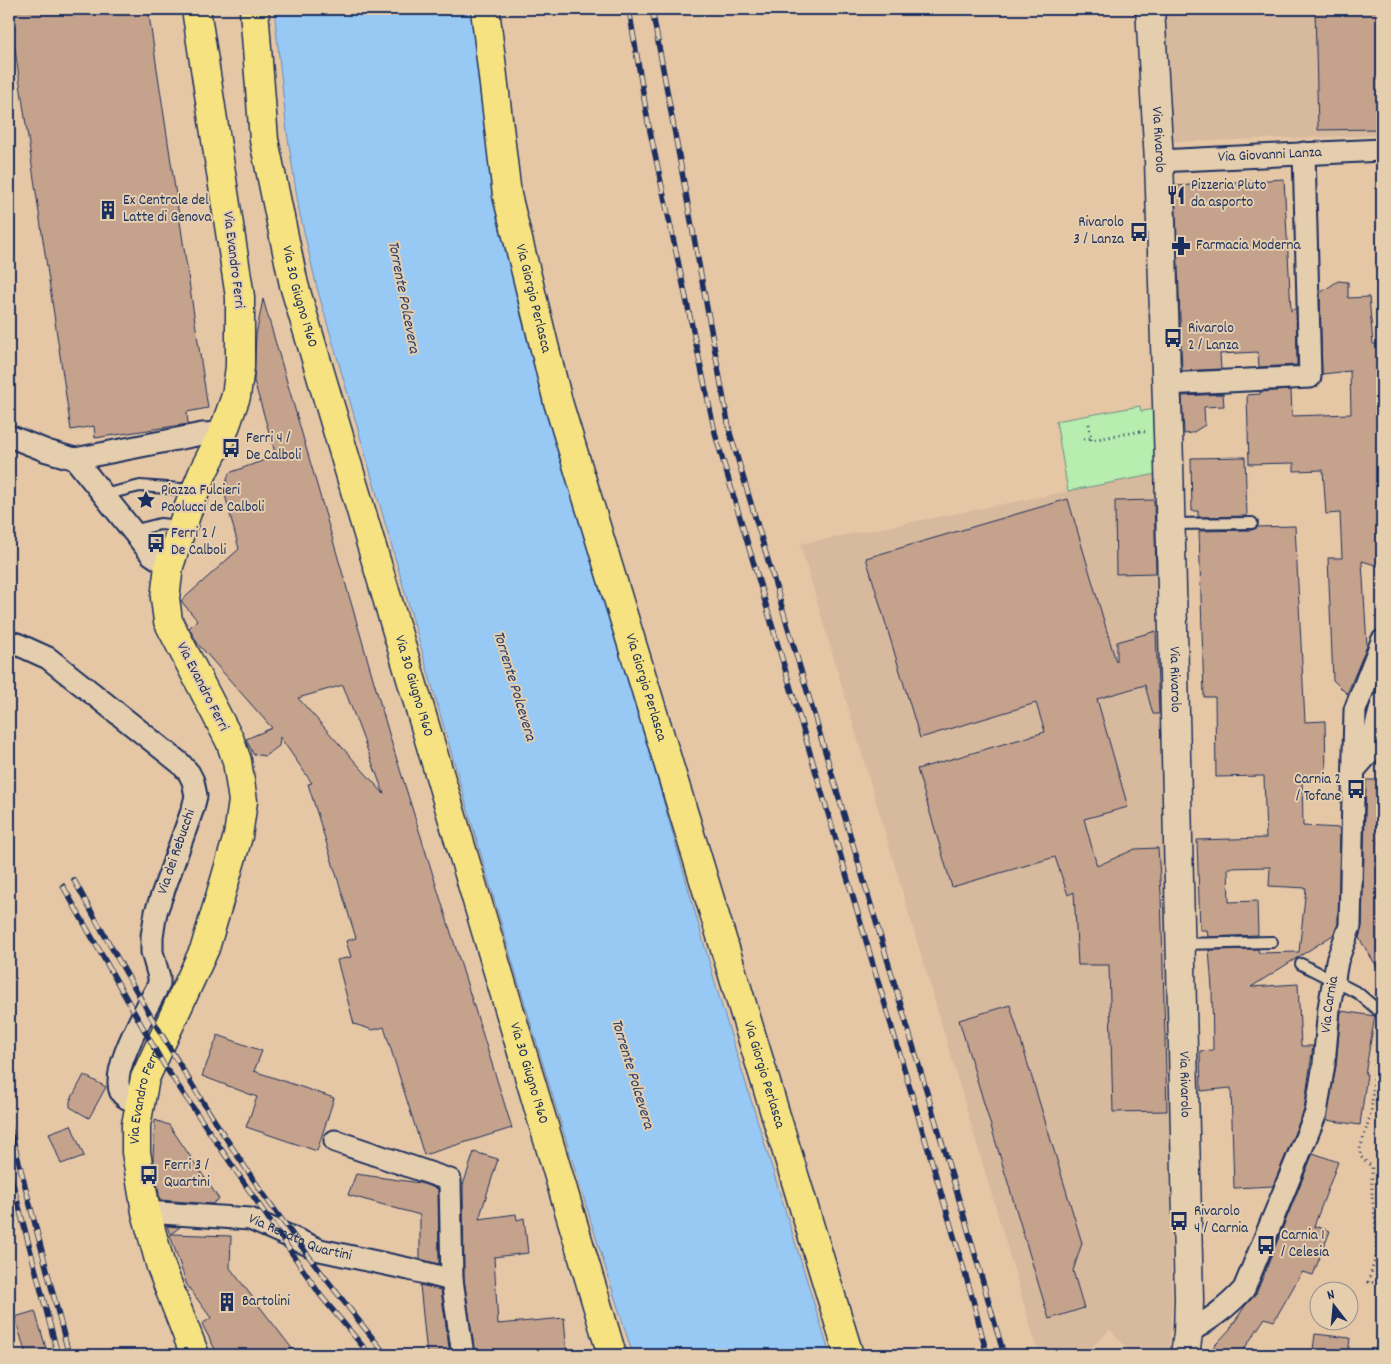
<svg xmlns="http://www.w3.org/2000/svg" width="1391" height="1364" viewBox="0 0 1391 1364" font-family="Dekko,sans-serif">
  <rect width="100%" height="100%" fill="#e5c7a6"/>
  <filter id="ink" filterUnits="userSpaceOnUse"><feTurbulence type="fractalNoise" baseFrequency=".02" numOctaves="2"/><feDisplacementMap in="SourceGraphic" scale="10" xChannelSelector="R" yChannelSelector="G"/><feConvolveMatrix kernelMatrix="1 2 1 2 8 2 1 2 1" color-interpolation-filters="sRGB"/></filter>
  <g filter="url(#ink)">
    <g fill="#d7b99d">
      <path d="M1162,9H1382V135L1170,142Z"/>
      <path d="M1162,473L1163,722L1172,1309L1169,1349L1167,1355H1134L1110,1330L1083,1355H1039L800,544Z"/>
    </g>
    <path fill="#b7edaf" stroke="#698e86" d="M1140,406L1141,411L1158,409L1162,473L1068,491L1056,421Z"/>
    <path fill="#97c9f4" stroke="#658bb8" d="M274,9H471L481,101L497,199L520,312L551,428L637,708L720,1000L830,1355H633C520,1002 421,644 317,288L299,210L287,132Z"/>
    <g fill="#c5a28c" stroke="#1b2f5e" fill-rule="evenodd">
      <path d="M9,9H148L208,408L187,412L188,424L95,438L94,426L71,430Z"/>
      <path d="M1315,9H1382V116H1380V129L1318,130Z"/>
      <path d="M1284,179L1291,311L1296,308L1297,365L1259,367L1258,352L1220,354L1221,369L1182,371L1175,186Z"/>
      <path d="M1338,281L1348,282V298L1369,297L1373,344L1382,345V567L1362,561L1367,646L1347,694L1333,680L1328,558H1342L1340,513L1326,514L1323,470L1294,471V463L1249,464L1247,395L1260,394V392L1291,390L1292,416L1351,414L1350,371L1322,374L1320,293Z"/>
      <path d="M263,299L392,744L512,1128L424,1155L384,1027L373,1030L354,1024L337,960L351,957L346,941L356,938L308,784L312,783L280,737L279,746L265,756L253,754L246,739L272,728L198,644L189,628L197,620L181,601L239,549L224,491L229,473L276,456L254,381L256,335ZM343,685L384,794L298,698Z"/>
      <path d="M1223,394L1224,406L1204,407L1205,425L1192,433L1184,434L1182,396Z"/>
      <path d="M1245,457L1247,516L1198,517V511H1192L1191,458Z"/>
      <path d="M1068,499L1116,662L1117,661V642L1156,631L1159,714H1153L1145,685L1097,699L1128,807L1084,819L1097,866L1135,849L1158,848L1161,894L1167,1111L1113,1112L1109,965H1078L1074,892L1068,895L1055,857L952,887L917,769L1045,732L1036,703L920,738L866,558Z"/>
      <path d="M1154,500L1156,573L1116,574L1115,501Z"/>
      <path d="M1295,526L1305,722L1325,721L1326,775H1302L1303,826L1340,828L1338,924L1333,935L1251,987L1298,984L1301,1046H1313L1304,1110L1273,1186L1234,1188L1231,1088L1201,1091L1200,1051L1213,1050L1212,988L1209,950L1258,949L1259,953L1299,952L1306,888L1269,886L1270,867L1228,868L1229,902L1257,901L1258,935L1208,937L1207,930H1200L1197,840L1266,838L1264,776L1216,777L1215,697H1204L1199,531L1252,530L1258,527Z"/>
      <path d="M1366,780H1381L1380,855H1382V975L1359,938L1362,926Z"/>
      <path d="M1010,1005L1082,1243L1073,1271L1084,1308L1049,1319L959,1020Z"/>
      <path d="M1341,1011L1375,1016L1365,1074H1367L1360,1125L1326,1120L1336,1066Z"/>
      <path d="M218,1035L262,1051L254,1071L334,1098L317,1151L246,1127L257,1097L202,1076Z"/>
      <path d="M84,1075L106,1087L89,1118L70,1107V1101Z"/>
      <path d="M155,1120L169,1125L219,1199L212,1204L160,1200L153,1157Z"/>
      <path d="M71,1125L84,1156L61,1164L49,1133Z"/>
      <path d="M474,1152L498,1159L479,1219L516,1214L517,1220L524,1218L528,1253L494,1257L498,1324L564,1318L567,1354L475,1355L464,1279L463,1185Z"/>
      <path d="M1313,1153L1338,1162L1314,1226L1330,1231L1313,1275L1302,1272L1274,1321L1265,1318L1240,1355H1206L1230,1329L1245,1306L1256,1294Z"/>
      <path d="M356,1174L420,1183L438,1189L439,1264L420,1259V1215L348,1195Z"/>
      <path d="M167,1226L180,1227L171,1234L231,1236L230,1268L297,1355H218L202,1324L211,1318L187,1285Z"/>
      <path d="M420,1285L441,1290L450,1355H427Z"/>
      <path d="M35,1311L48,1355H26L15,1317Z"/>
      <path d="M1315,1334L1350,1338L1348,1355L1313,1350Z"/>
    </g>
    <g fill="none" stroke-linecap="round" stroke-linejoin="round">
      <g stroke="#1b2f5e" stroke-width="14">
        <g id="lane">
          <path d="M103,495L140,486L194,490"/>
          <path d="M1171,524L1252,523"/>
          <path d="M132,531L160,524L182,526"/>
          <path d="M1182,944L1272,942"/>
          <path d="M1301,964L1358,993L1379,1011"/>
        </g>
      </g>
      <g stroke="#1b2f5e" stroke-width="25">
        <g id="street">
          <path id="s1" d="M1159,161L1382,150"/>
          <path d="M1166,384L1310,377L1304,153"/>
          <path d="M9,436L47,451L75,459L202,434L223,433"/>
          <path d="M75,459L151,554L169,566"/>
          <path d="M9,642L17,644L48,658L180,763L189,773L193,781L196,796L193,808L156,912L152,936V952L159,977V984C150,1003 102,1081 125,1097C129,1100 136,1101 140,1102"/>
          <path d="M1354,770L1369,753L1382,703"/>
          <path d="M335,1141L450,1180L452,1280L463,1355"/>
          <path id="s2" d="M146,1212L250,1219L320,1250L409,1269L452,1280"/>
          <path id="s3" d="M1188,1333C1209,1320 1227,1308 1244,1289L1316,1113L1324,1064L1329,1008L1337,961L1350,926L1355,710L1382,641"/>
        </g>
      </g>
      <g stroke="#1b2f5e" stroke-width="31">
        <g id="secondary">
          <path id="s4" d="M1150,9L1159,161L1169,463L1189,1300L1188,1333L1185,1355"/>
        </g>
      </g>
      <g stroke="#1b2f5e" stroke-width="31">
        <g id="primary">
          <path id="s5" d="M254,9L264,140L294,285L612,1355"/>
          <path id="s6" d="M485,9L507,195L558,402L849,1355"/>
          <path id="s7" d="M195,1355L161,1267L146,1212L136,1152V1125L145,1078L205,948L238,836L243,801L237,761L230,741L168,621L165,598L169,566L188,509L204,470L223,433L236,396L240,367V297L196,9"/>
        </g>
      </g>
      <g stroke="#1b2f5e" stroke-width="3" stroke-dasharray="1 4" stroke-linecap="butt">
        <path d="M1089,424L1091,440L1142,431L1145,432"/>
        <path d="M1084,439L1091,438"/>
        <path d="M1378,1283L1368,1282L1377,1254L1375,1218L1372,1196V1167L1361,1157L1360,1149L1371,1113L1379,1024"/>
      </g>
      <use href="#lane" stroke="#e5ceae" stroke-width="10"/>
      <use href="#street" stroke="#e5ceae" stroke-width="21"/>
      <use href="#secondary" stroke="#e5ceae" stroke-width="28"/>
      <use href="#primary" stroke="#f7e281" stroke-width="28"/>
      <g stroke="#1b2f5e" stroke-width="5.5">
        <g id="rail">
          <path d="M629,9L648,122L716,437L973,1300L987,1355"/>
          <path d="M652,9L730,433L966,1223L1004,1355"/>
          <path d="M74,880C126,975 180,1070 241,1161C285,1228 336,1292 386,1355"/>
          <path d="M63,886L164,1065L321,1296L370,1355"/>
          <path d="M9,1124L69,1355"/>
          <path d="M9,1169L58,1355"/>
        </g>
      </g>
      <use href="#rail" stroke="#e5ceae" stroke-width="4" stroke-dasharray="11" stroke-linecap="butt"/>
    </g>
  </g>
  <defs>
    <g id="restaurant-bare" transform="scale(1.5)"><path d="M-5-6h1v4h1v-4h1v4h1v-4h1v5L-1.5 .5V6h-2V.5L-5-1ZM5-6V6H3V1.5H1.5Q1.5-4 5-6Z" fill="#1b2f5e" stroke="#e5ceae" stroke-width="2.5" paint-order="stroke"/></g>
    <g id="building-bare" transform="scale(1.5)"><path d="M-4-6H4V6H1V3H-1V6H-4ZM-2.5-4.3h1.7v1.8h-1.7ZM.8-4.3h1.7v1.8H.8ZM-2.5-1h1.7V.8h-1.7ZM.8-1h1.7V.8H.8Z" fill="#1b2f5e" stroke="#e5ceae" stroke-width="2.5" paint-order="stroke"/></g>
    <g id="bus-bare" transform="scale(1.5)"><path d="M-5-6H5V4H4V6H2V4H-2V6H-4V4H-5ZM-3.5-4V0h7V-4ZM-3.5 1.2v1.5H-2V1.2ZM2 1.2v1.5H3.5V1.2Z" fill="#1b2f5e" stroke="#e5ceae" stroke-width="2.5" paint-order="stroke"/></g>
    <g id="pharmacy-bare" transform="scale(1.5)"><path d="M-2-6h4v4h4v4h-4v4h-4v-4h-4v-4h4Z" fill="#1b2f5e" stroke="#e5ceae" stroke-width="2.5" paint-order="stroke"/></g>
    <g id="sight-bare" transform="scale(1.5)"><path d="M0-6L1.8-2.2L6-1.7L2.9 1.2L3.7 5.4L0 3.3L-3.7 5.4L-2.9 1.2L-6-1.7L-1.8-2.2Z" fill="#1b2f5e" stroke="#e5ceae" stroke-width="2.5" paint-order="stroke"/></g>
  </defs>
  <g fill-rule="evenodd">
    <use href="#restaurant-bare" x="1176" y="195"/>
    <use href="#building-bare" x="108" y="210"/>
    <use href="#bus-bare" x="1139" y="232"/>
    <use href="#pharmacy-bare" x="1181" y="246"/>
    <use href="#bus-bare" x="1173" y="338"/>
    <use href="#bus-bare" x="231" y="448"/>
    <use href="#sight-bare" x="146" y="500"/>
    <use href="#bus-bare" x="156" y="543"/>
    <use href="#bus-bare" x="1356" y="789"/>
    <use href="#bus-bare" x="149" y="1175"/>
    <use href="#bus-bare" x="1179" y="1221"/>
    <use href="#bus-bare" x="1266" y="1245"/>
    <use href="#building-bare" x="227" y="1302"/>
  </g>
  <g text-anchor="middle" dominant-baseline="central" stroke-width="4" stroke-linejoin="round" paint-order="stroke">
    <g font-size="15" fill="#1b2f5e" stroke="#e5ceae">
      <text stroke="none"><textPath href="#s4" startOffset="131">Via Rivarolo</textPath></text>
      <text stroke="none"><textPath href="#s1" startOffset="111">Via Giovanni Lanza</textPath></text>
      <text transform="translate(233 260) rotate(83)">Via Evandro Ferri</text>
      <text stroke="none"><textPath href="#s5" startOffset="292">Via 30 Giugno 1960</textPath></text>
      <text stroke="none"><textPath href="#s6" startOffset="294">Via Giorgio Perlasca</textPath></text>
      <text stroke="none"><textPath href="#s4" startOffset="671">Via Rivarolo</textPath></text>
      <text stroke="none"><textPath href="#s5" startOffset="698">Via 30 Giugno 1960</textPath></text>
      <text transform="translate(202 687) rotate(63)">Via Evandro Ferri</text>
      <text stroke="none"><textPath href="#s6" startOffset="699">Via Giorgio Perlasca</textPath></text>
      <text transform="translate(177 852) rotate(-71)">Via dei Rebucchi</text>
      <text stroke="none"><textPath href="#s3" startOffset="371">Via Carnia</textPath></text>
      <text stroke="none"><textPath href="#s5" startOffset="1102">Via 30 Giugno 1960</textPath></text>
      <text stroke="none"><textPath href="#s6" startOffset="1104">Via Giorgio Perlasca</textPath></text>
      <text stroke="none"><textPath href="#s4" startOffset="1076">Via Rivarolo</textPath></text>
      <text stroke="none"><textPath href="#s7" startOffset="269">Via Evandro Ferri</textPath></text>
      <text stroke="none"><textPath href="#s2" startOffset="158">Via Renato Quartini</textPath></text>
    </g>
    <g font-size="15" fill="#1b2f5e" stroke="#e5ceae" text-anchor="start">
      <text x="1191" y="186">Pizzeria Pluto<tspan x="1191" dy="17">da asporto</tspan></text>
      <text x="123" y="201">Ex Centrale del<tspan x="123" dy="17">Latte di Genova</tspan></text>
      <text x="1124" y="223" text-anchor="end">Rivarolo<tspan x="1124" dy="17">3 / Lanza</tspan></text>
      <text x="1196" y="246">Farmacia Moderna</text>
      <text x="1188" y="329">Rivarolo<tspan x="1188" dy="17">2 / Lanza</tspan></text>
      <text x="246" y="439">Ferri 4 /<tspan x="246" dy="17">De Calboli</tspan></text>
      <text x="161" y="491">Piazza Fulcieri<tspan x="161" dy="17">Paolucci de Calboli</tspan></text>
      <text x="171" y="534">Ferri 2 /<tspan x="171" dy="17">De Calboli</tspan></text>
      <text x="1341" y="780" text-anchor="end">Carnia 2<tspan x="1341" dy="17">/ Tofane</tspan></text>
      <text x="164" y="1166">Ferri 3 /<tspan x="164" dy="17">Quartini</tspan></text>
      <text x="1194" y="1212">Rivarolo<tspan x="1194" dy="17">4 / Carnia</tspan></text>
      <text x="1281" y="1236">Carnia 1<tspan x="1281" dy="17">/ Celesia</tspan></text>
      <text x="242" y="1302">Bartolini</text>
    </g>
    <g font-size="16" font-style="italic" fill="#273e6d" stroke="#e5ceae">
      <text transform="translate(403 297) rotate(79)">Torrente Polcevera</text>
      <text transform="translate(514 686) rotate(73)">Torrente Polcevera</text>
      <text transform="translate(632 1074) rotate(73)">Torrente Polcevera</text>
    </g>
  </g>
  <rect width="1391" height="1364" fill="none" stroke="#e5ceae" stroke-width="30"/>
  <rect x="15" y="15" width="1361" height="1334" fill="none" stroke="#1b2f5e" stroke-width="2" filter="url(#ink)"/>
  <g transform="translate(1334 1306) rotate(344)"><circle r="24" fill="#e5ceae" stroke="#948e8e"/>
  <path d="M0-4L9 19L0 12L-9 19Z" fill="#1b2f5e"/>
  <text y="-8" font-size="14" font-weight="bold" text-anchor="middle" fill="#1b2f5e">N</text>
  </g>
</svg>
